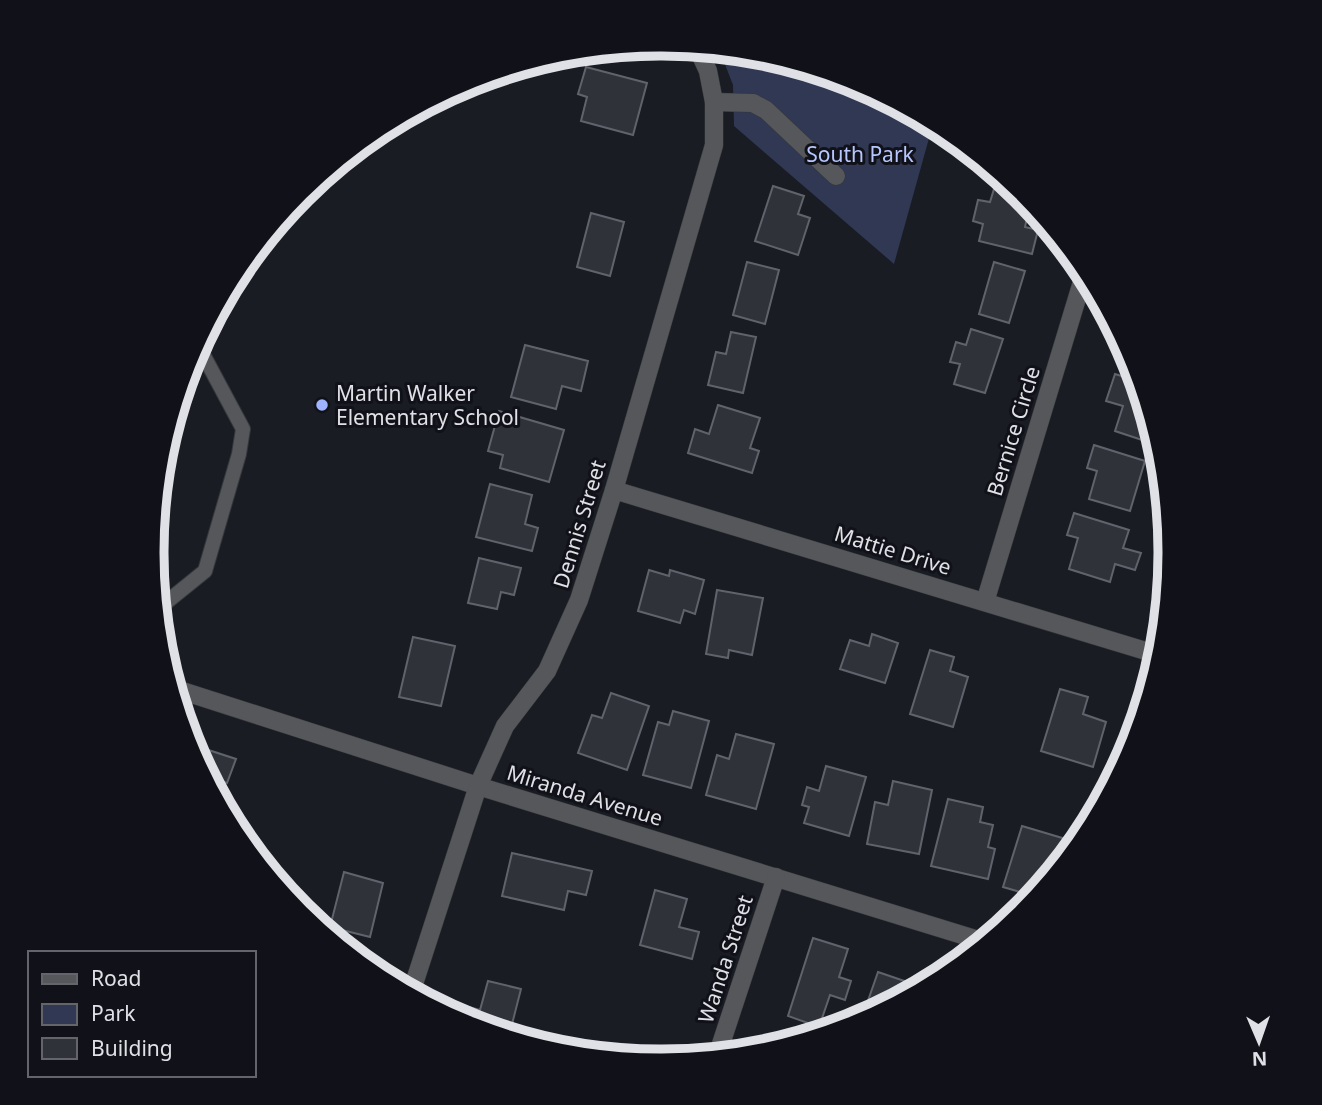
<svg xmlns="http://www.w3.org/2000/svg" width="1322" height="1105" viewBox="0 0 1322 1105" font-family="'Noto Sans',sans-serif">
  <rect width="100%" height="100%" fill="#191c22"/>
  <path fill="#313853" d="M719,49L761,54L856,83L933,124L894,264L734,126L733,85Z"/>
  <g fill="#2f3239" stroke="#60636b" stroke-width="2">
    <path d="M586,67L647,83L633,135L581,121L587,97L578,94Z"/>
    <path d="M773,186L804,196L798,214L810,218L798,255L755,241Z"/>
    <path d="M994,189L1024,196L1030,204L1025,227L1038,230L1032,254L979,241L983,224L973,221L978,200L990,202Z"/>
    <path d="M591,213L624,222L610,276L577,267Z"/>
    <path d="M747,262L779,270L765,324L733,315Z"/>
    <path d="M994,262L1025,271L1009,323L979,314Z"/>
    <path d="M971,329L1003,339L985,393L954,384L960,364L950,362L956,342L966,345Z"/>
    <path d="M731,332L756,337L743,393L708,385L716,352L726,354Z"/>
    <path d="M525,345L588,361L581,391L562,386L556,409L511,397Z"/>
    <path d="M1115,374L1138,381L1157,445L1115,431L1123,406L1106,401Z"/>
    <path d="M718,405L760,418L750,448L759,451L752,473L688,453L695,429L709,434Z"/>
    <path d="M499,411L564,430L549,482L500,468L503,455L488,451Z"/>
    <path d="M1094,445L1145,461L1130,511L1089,499L1097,471L1087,468Z"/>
    <path d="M490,484L532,495L525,524L538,528L532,551L476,537Z"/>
    <path d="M1074,513L1129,530L1123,548L1141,553L1135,570L1115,564L1110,582L1069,569L1078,538L1067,535Z"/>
    <path d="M479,558L521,568L514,595L501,592L497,609L468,603Z"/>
    <path d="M649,570L669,576L670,570L704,580L695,614L684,610L680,623L638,611Z"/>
    <path d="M717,590L763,598L752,655L729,650L728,658L706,654Z"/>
    <path d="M872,634L898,643L885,683L840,669L850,640L869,646Z"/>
    <path d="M413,637L455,646L441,706L399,697Z"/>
    <path d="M930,650L954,657L950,671L968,677L953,727L910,714Z"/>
    <path d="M1060,689L1088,697L1083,714L1106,722L1093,767L1041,751Z"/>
    <path d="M611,693L649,706L627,770L578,753L592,715L602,718Z"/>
    <path d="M673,711L709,721L691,788L643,775L658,722L669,725Z"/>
    <path d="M736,734L774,744L756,809L706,795L717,755L729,759Z"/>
    <path d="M190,744L236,759L227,783L206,776Z"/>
    <path d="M826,766L866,777L849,836L804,823L809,807L802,805L807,787L819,791Z"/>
    <path d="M893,781L932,790L919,854L867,844L875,802L888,805Z"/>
    <path d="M948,799L983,807L980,822L993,825L988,847L995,849L988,879L931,866Z"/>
    <path d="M1022,826L1069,840L1062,862L1034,896L1003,887Z"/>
    <path d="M512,853L592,871L586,895L568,891L564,910L502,896Z"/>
    <path d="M344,872L383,883L370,937L330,927Z"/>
    <path d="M655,890L687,899L679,927L699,932L692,959L640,945Z"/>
    <path d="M813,938L848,949L839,977L851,981L845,1000L830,995L819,1027L788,1016Z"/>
    <path d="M878,972L922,987L867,1017L863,1015Z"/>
    <path d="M488,981L521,989L509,1036L462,1020L465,1006L480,1010Z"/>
  </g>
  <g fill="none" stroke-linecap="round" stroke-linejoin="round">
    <g stroke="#35383d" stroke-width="16">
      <path id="service" d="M158,609L205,571L239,454L243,429L198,345"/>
    </g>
    <g stroke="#35383d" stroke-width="19">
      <g id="minor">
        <path d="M714,102L753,103L766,110L836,176"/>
        <path d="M614,490L1159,655"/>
        <path d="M985,602L1085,272"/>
        <path d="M173,688L478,786L985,942"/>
        <path d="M411,993L478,786L505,726L547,671L579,600L614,490L714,145V102L708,71L697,47"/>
        <path d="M717,1056L776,877"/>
      </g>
    </g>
    <use href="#service" stroke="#56575b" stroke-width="14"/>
    <use href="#minor" stroke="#56575b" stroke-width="18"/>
  </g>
  <circle fill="#9fb3fd" stroke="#111219" stroke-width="2.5" cx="322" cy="405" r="7"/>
  <g text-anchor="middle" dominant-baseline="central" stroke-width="6" stroke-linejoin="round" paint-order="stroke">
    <g font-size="21" fill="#b7c7fd" stroke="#111219">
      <text x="860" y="154">South Park</text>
    </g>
    <g font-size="21" fill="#dfe1e6" stroke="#111219" text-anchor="start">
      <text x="336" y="393">Martin Walker<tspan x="336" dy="24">Elementary School</tspan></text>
    </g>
    <g font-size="21" fill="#dfe1e6" stroke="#111219">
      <text transform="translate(1013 431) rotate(-73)">Bernice Circle</text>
      <text transform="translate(579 524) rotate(-73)">Dennis Street</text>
      <text transform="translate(893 550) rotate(17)">Mattie Drive</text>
      <text transform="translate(585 795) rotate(17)">Miranda Avenue</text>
      <text transform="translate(725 959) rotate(-72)">Wanda Street</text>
    </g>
  </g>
  <path d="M0 0H1322V1105H0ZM660 56H662A496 496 0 0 1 1158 552V553A496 496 0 0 1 662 1049H660A496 496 0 0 1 164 553V552A496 496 0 0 1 660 56Z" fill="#111219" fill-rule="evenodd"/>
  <path fill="none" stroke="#dfe1e6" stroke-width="9" d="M660 56H662A496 496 0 0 1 1158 552V553A496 496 0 0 1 662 1049H660A496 496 0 0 1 164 553V552A496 496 0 0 1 660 56Z"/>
  <rect x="28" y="951" width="228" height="126" fill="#111219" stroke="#63656b" stroke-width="2"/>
  <rect x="42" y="974" width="35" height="10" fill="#56575b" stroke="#63656b" stroke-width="2"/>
  <text x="91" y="986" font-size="21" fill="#dfe1e6">Road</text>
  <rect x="42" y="1004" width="35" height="21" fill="#313853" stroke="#63656b" stroke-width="2"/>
  <text x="91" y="1021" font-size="21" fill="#dfe1e6">Park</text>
  <rect x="42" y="1038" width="35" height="21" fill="#2f3239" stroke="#63656b" stroke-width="2"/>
  <text x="91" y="1056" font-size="21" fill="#dfe1e6">Building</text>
  <g transform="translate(1259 1042) rotate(178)" stroke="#111219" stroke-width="5" paint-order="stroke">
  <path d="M0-5L12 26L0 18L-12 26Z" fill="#dfe1e6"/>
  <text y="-10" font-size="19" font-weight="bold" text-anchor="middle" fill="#dfe1e6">N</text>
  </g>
</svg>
